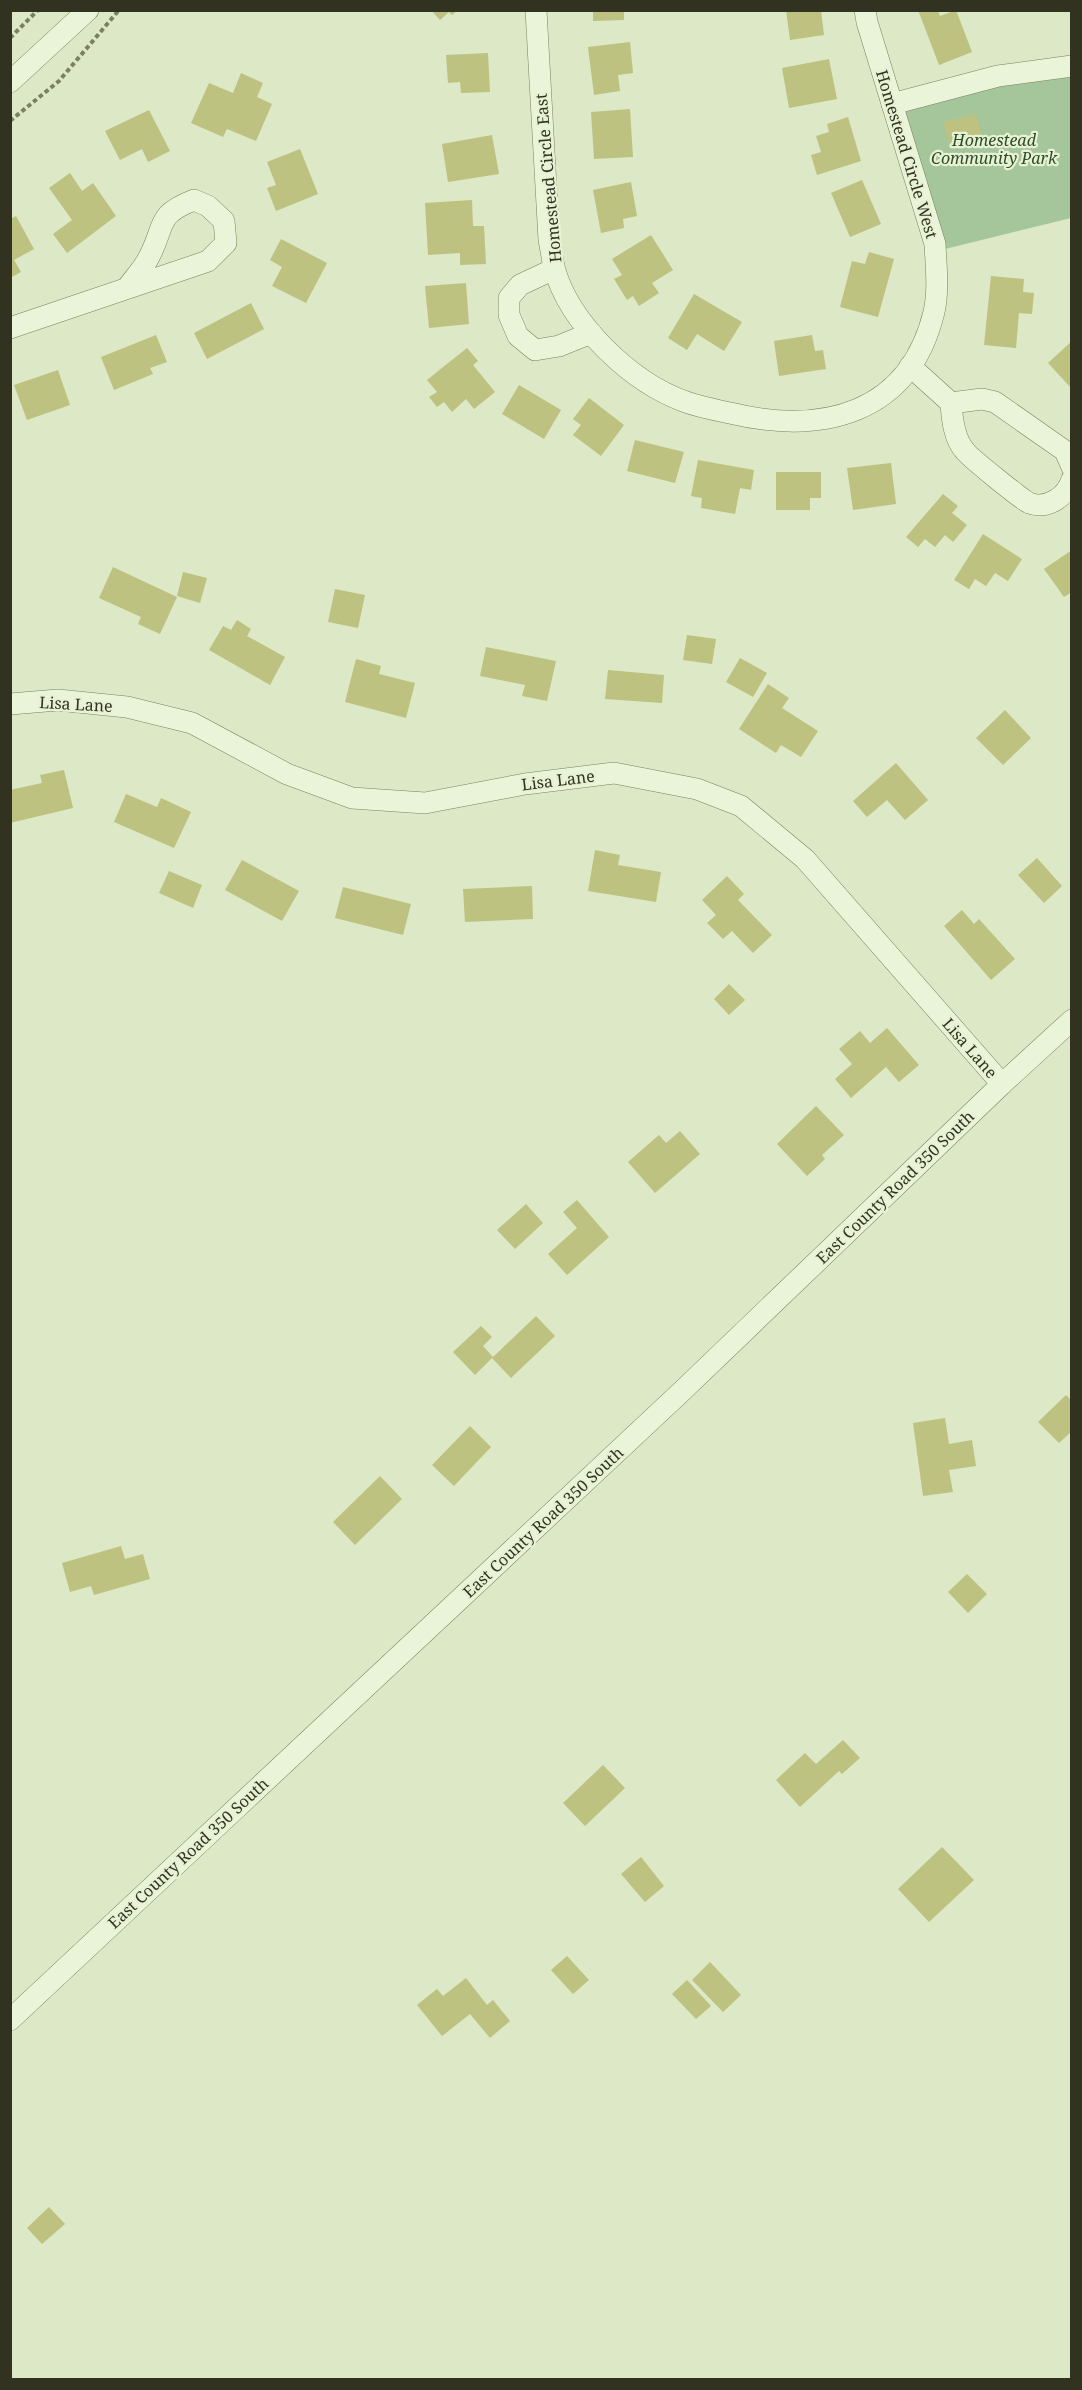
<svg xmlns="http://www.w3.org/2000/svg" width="1082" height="2390" viewBox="0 0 1082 2390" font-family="'Noto Serif',serif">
  <rect width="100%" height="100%" fill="#dce8c6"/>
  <path fill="#a5c59b" d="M1071,57V218L945,249L894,93Z"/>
  <g fill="#bdc281">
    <path d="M431,10H458L452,15L449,12L440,20Z"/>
    <path d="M593,10H624V20L593,21Z"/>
    <path d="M786,10H821L824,35L790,40Z"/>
    <path d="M918,10H938L940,16L956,10L972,52L939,65Z"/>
    <path d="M630,42L633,73L618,75L620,91L594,95L588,47Z"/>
    <path d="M488,53L490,92L461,93L460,82L448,83L446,55Z"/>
    <path d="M829,59L837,99L789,108L782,68Z"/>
    <path d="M241,73L263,83L257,97L272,104L256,141L227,129L223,137L191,123L209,83L233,93Z"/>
    <path d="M630,109L633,157L594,159L591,112Z"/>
    <path d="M149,110L170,151L148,162L142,149L120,160L105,131Z"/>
    <path d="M976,114L982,135L949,143L943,122Z"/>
    <path d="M848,117L861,161L817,175L811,155L821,152L816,136L829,132L827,124Z"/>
    <path d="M492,135L499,174L448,182L442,144Z"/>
    <path d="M300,149L318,194L276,211L267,188L276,185L267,162Z"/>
    <path d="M70,173L82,191L93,183L116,216L67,253L53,234L72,220L49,188Z"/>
    <path d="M862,180L881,224L850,237L831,193Z"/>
    <path d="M631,182L637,216L623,219L624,228L601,233L593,190Z"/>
    <path d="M472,200L473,226H484L486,264L460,265V253L428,255L425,203Z"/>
    <path d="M16,216L34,249L14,260L21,272L10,278V219Z"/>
    <path d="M651,235L673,270L652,283L659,293L639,306L633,296L627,300L614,279L622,275L612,259Z"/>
    <path d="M281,239L327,263L306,303L272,286L282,267L270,260Z"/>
    <path d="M869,252L894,259L878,317L840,307L852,261L865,264Z"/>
    <path d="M991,276L1024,279L1023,292L1034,293L1032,314L1019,313L1016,348L984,345Z"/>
    <path d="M466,283L469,324L429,328L425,286Z"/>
    <path d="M694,294L742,322L724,351L697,334L687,350L668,338Z"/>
    <path d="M251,303L264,329L207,359L194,333Z"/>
    <path d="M156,335L167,362L150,368L153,374L114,390L101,357Z"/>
    <path d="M812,335L815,351L823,350L826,369L779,376L774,341Z"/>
    <path d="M1072,341V389L1048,363Z"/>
    <path d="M467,348L478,361L473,365L495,392L474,409L466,399L452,412L444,402L437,407L429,397L437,392L427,380Z"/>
    <path d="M58,370L70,405L27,420L14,385Z"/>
    <path d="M519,385L561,410L544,439L502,414Z"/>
    <path d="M589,398L624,425L601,456L573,435L581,425L573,419Z"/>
    <path d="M635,440L684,452L675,483L627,471Z"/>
    <path d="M698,460L754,470L751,490L740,488L735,514L701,508L702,498L691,496Z"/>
    <path d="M891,463L896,504L853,510L847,468Z"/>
    <path d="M776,472H821V498H810V510H776Z"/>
    <path d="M943,494L958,506L952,513L967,525L953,542L945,535L935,547L925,539L918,547L906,537Z"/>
    <path d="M983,534L1022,559L1008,581L995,573L986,586L975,579L969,589L954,580Z"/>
    <path d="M1072,550V592L1064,597L1044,569Z"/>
    <path d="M113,567L177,597L160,634L138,624L141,617L99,598Z"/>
    <path d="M183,572L207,578L200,603L177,596Z"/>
    <path d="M335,589L365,595L358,628L328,622Z"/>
    <path d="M237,620L251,629L247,636L285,657L270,685L209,650L223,626L231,630Z"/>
    <path d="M687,635L716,639L712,664L683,660Z"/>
    <path d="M486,647L556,661L547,701L522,696L525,685L480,676Z"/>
    <path d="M740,658L767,673L753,697L726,682Z"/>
    <path d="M356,659L381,666L379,674L415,683L406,718L345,702Z"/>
    <path d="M608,670L664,675L662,703L605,699Z"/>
    <path d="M768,684L789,698L782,708L818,731L801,757L781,745L776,753L739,729Z"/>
    <path d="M1005,710L1031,738L1003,765L976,738Z"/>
    <path d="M896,763L928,800L905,820L887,800L867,817L853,801Z"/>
    <path d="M64,770L73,808L10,823V790L42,783L40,775Z"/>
    <path d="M126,794L157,807L161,798L191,812L174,848L114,822Z"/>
    <path d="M595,850L620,855L618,865L661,872L656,902L588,891Z"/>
    <path d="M1037,858L1062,886L1044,903L1018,875Z"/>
    <path d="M242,860L299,891L282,921L225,890Z"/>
    <path d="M169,871L202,885L193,908L159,893Z"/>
    <path d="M727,876L744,894L738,900L772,935L753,953L732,931L723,939L707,923L716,915L702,900Z"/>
    <path d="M532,886L533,919L465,922L463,889Z"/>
    <path d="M343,887L411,904L403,935L335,918Z"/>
    <path d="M962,910L974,924L979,919L1015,959L991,980L944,926Z"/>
    <path d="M729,984L745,1000L729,1015L714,999Z"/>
    <path d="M887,1028L919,1065L899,1082L886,1067L851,1098L835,1079L852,1064L839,1049L860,1031L870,1043Z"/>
    <path d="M816,1106L844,1135L822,1155L825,1159L807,1176L777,1144Z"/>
    <path d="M680,1131L700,1154L655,1193L628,1162L659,1135L666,1143Z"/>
    <path d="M577,1200L609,1237L567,1275L548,1254L577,1228L563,1212Z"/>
    <path d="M526,1204L543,1223L515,1249L497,1230Z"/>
    <path d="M536,1316L555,1336L511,1378L492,1358Z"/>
    <path d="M481,1326L492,1337L483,1346L493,1357L475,1375L453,1352Z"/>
    <path d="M1066,1395L1072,1401V1431L1059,1443L1038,1422Z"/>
    <path d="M945,1418L949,1444L972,1440L976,1466L949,1470L953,1492L923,1496L913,1423Z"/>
    <path d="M470,1426L491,1447L454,1486L432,1465Z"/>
    <path d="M380,1476L402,1499L355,1545L333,1522Z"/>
    <path d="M121,1546L125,1559L143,1554L150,1579L94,1595L91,1586L70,1592L62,1563Z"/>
    <path d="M967,1574L987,1594L968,1613L948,1592Z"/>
    <path d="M843,1740L860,1758L842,1774L839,1771L800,1807L776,1780L805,1753L816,1764Z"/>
    <path d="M603,1765L625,1788L585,1826L563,1803Z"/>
    <path d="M942,1847L974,1880L929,1922L898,1889Z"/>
    <path d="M641,1857L664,1886L645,1902L621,1874Z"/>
    <path d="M567,1956L589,1980L573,1994L551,1970Z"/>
    <path d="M710,1962L741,1995L723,2012L692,1980Z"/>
    <path d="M466,1978L487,2005L493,2000L510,2021L490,2038L470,2014L442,2036L417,2005L437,1989L443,1996Z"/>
    <path d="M687,1980L711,2006L696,2019L672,1994Z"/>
    <path d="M49,2207L65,2224L42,2244L27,2228Z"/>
  </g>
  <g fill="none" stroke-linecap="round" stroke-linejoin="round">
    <g stroke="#7b815e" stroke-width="22">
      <g id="minor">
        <path d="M536,10L549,240C551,249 552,258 554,267C569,324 632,383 686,402C700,407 716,410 730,413C822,435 909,415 934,312C939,290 936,266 935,244L867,22L865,10"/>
        <path d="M10,82L88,10"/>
        <path d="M892,104L998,76L1072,66"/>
        <path d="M554,269L520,285L509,298V315L518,336L535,350L559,346L591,333"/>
        <path d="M10,328L208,261L226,243L224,221L208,206L194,200C155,215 166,225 149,257C144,268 134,278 127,288"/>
        <path d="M910,366L951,403C952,419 954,439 965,451C969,457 1025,502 1029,503C1048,510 1067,496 1072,479"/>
        <path d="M951,403L982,399L995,402L1065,451L1072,467"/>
        <path d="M10,704L58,700L127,707L192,723L287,774L352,798L425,803L525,784L614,773L697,789L741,806L805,859L1002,1084"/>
        <path d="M10,2020L680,1393L1002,1084L1072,1020"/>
      </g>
    </g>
    <g stroke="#7b815e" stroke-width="4" stroke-dasharray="4.5 3" stroke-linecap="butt">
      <path d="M10,38L38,10"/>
      <path d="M10,121L59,81L119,10"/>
    </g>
    <use href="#minor" stroke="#eaf4d8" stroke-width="21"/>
  </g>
  <g text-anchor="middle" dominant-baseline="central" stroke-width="4.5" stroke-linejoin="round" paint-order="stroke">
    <g font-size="16" font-style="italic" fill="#2d4d29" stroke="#e7f1d4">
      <text x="994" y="140">Homestead<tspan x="994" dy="18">Community Park</tspan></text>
    </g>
    <g font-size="16" fill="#313320" stroke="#e7f1d4">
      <text transform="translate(907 154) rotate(73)">Homestead Circle West</text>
      <text transform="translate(548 178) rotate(-95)">Homestead Circle East</text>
      <text transform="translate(76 704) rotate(3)">Lisa Lane</text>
      <text transform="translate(558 780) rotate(-7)">Lisa Lane</text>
      <text transform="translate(970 1048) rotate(49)">Lisa Lane</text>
      <text transform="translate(895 1187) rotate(-44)">East County Road 350 South</text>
      <text transform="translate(543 1522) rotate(-43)">East County Road 350 South</text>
      <text transform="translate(188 1853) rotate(-43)">East County Road 350 South</text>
    </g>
  </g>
  <rect width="1082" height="2390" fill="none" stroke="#313320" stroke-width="24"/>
</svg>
